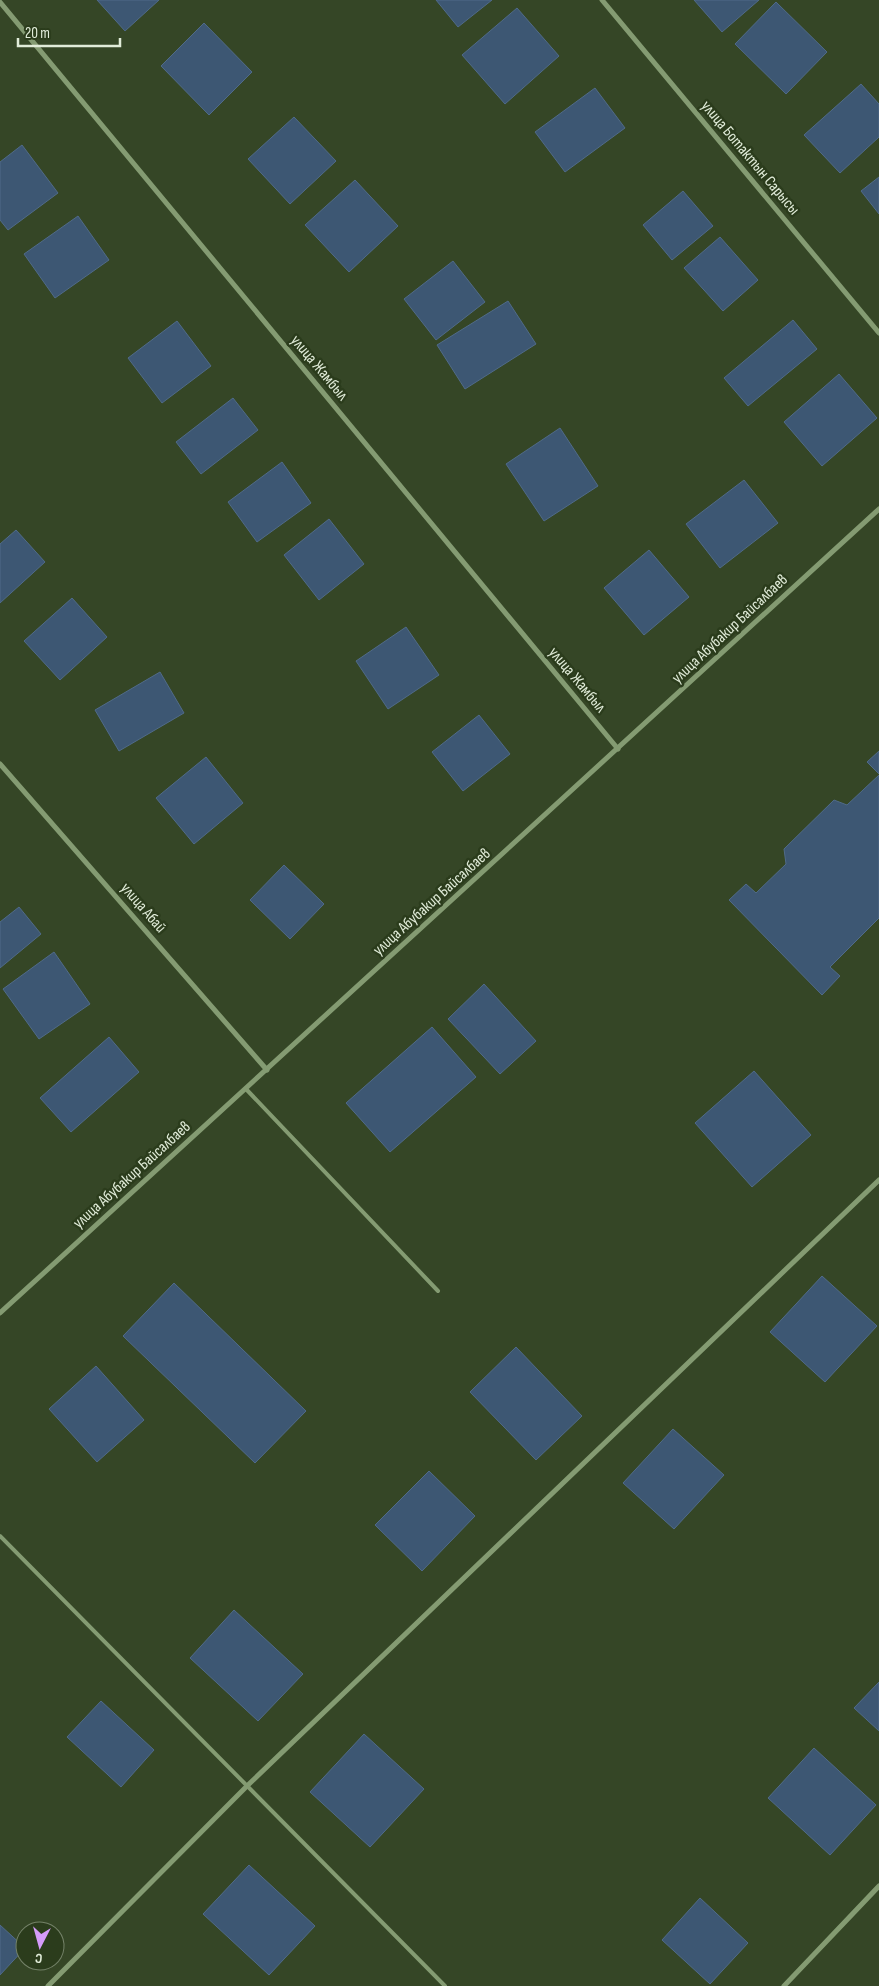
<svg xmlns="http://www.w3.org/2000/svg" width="879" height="1986" viewBox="0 0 879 1986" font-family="'Sofia Sans Condensed',sans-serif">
  <rect width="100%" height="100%" fill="#354626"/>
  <g fill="#3d5773" stroke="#506b89">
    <path d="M97,0H159L125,31Z"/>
    <path d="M436,0H492L458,27Z"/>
    <path d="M694,0H759L722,32Z"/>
    <path d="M776,2L827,52L786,94L735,44Z"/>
    <path d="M517,8L559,56L505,104L462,55Z"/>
    <path d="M204,23L252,72L209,115L161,66Z"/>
    <path d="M861,84L879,104V137L840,173L804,135Z"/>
    <path d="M595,88L625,128L565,172L535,132Z"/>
    <path d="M294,117L336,161L290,204L248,159Z"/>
    <path d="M22,145L58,193L8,230L0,220V162Z"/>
    <path d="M879,177V214L861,191Z"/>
    <path d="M355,180L398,226L349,272L305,225Z"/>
    <path d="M683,191L713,226L672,260L643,225Z"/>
    <path d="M78,216L109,260L55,298L24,254Z"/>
    <path d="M720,237L758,280L723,311L684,268Z"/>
    <path d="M453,261L485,302L436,340L404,299Z"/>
    <path d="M508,301L536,344L465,389L437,345Z"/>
    <path d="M793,320L817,349L748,406L724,378Z"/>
    <path d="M177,321L211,366L162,403L128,358Z"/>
    <path d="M839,374L877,418L822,466L784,422Z"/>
    <path d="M233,398L258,430L201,474L176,442Z"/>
    <path d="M560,428L598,486L544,521L506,464Z"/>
    <path d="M282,462L311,503L257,542L228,502Z"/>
    <path d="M744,480L778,523L720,568L686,524Z"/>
    <path d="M329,519L364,564L319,600L284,555Z"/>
    <path d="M16,530L45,562L0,603V544Z"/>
    <path d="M649,550L689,597L644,635L604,588Z"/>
    <path d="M72,598L107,637L60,680L24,641Z"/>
    <path d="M406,627L439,675L388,709L356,661Z"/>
    <path d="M160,672L184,713L119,751L95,710Z"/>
    <path d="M479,715L510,754L463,791L432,752Z"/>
    <path d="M879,751V774L867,762Z"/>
    <path d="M206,757L243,803L194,844L156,798Z"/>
    <path d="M879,775V918L830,967L840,976L822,995L729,900L746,884L756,893L786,864L784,849L834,800L847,805Z"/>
    <path d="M284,865L324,904L290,939L250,900Z"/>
    <path d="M19,907L41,934L0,968V922Z"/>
    <path d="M54,952L90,1004L39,1039L3,989Z"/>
    <path d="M484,984L536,1041L500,1074L448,1019Z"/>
    <path d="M432,1027L476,1077L390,1152L346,1103Z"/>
    <path d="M109,1037L139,1072L71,1132L40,1098Z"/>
    <path d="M754,1071L811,1135L752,1187L695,1123Z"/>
    <path d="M822,1276L877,1326L825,1382L770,1332Z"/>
    <path d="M174,1283L306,1411L255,1463L123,1336Z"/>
    <path d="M516,1347L582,1416L536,1460L470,1392Z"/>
    <path d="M96,1366L144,1420L97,1462L49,1409Z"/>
    <path d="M673,1429L724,1475L674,1529L623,1483Z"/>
    <path d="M429,1471L475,1516L422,1571L375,1525Z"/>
    <path d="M234,1610L303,1674L258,1721L190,1658Z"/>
    <path d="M879,1682V1731L854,1708Z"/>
    <path d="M101,1701L154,1750L121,1787L67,1737Z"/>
    <path d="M364,1734L424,1789L370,1847L310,1792Z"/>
    <path d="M814,1748L876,1805L830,1855L768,1798Z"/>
    <path d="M249,1865L315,1926L269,1975L203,1914Z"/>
    <path d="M700,1898L748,1943L710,1984L662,1940Z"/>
    <path d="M0,1925L25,1948L0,1975Z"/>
  </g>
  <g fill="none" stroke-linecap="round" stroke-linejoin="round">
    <g stroke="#849b72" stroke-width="4">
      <path d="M246,1089L438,1291"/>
      <path d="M0,1536L445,1986"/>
    </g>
    <g stroke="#849b72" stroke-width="5">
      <path d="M602,0L879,333"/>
      <path d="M0,2L618,749"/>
      <path d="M0,764L267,1070"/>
      <path d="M0,1313L879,509"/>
      <path d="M48,1986L247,1786L879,1180"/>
      <path d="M784,1986L879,1886"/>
    </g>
  </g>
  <g text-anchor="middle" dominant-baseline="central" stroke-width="5" stroke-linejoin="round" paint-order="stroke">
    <g font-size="16" fill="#e1ecd9" stroke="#2b3c1c">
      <text transform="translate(750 158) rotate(50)">улица Ботактын Сарысы</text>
      <text transform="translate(319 368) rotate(50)">улица Жамбыл</text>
      <text transform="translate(730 629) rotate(-43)">улица Абубакир Байсалбаев</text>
      <text transform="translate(577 680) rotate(50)">улица Жамбыл</text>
      <text transform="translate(432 902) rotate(-42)">улица Абубакир Байсалбаев</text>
      <text transform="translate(143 908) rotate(49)">улица Абай</text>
      <text transform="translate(132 1175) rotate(-42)">улица Абубакир Байсалбаев</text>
    </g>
  </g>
  <g transform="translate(40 1946) rotate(186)"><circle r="24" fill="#2b3c1c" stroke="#748268"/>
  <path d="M0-4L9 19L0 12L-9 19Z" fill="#d59bfa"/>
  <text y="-8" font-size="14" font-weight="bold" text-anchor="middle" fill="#e1ecd9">С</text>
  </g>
  <path d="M18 38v8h102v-8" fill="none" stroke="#e1ecd9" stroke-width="2.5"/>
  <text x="25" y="38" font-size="15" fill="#e1ecd9" stroke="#2b3c1c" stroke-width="4" paint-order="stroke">20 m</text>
</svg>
